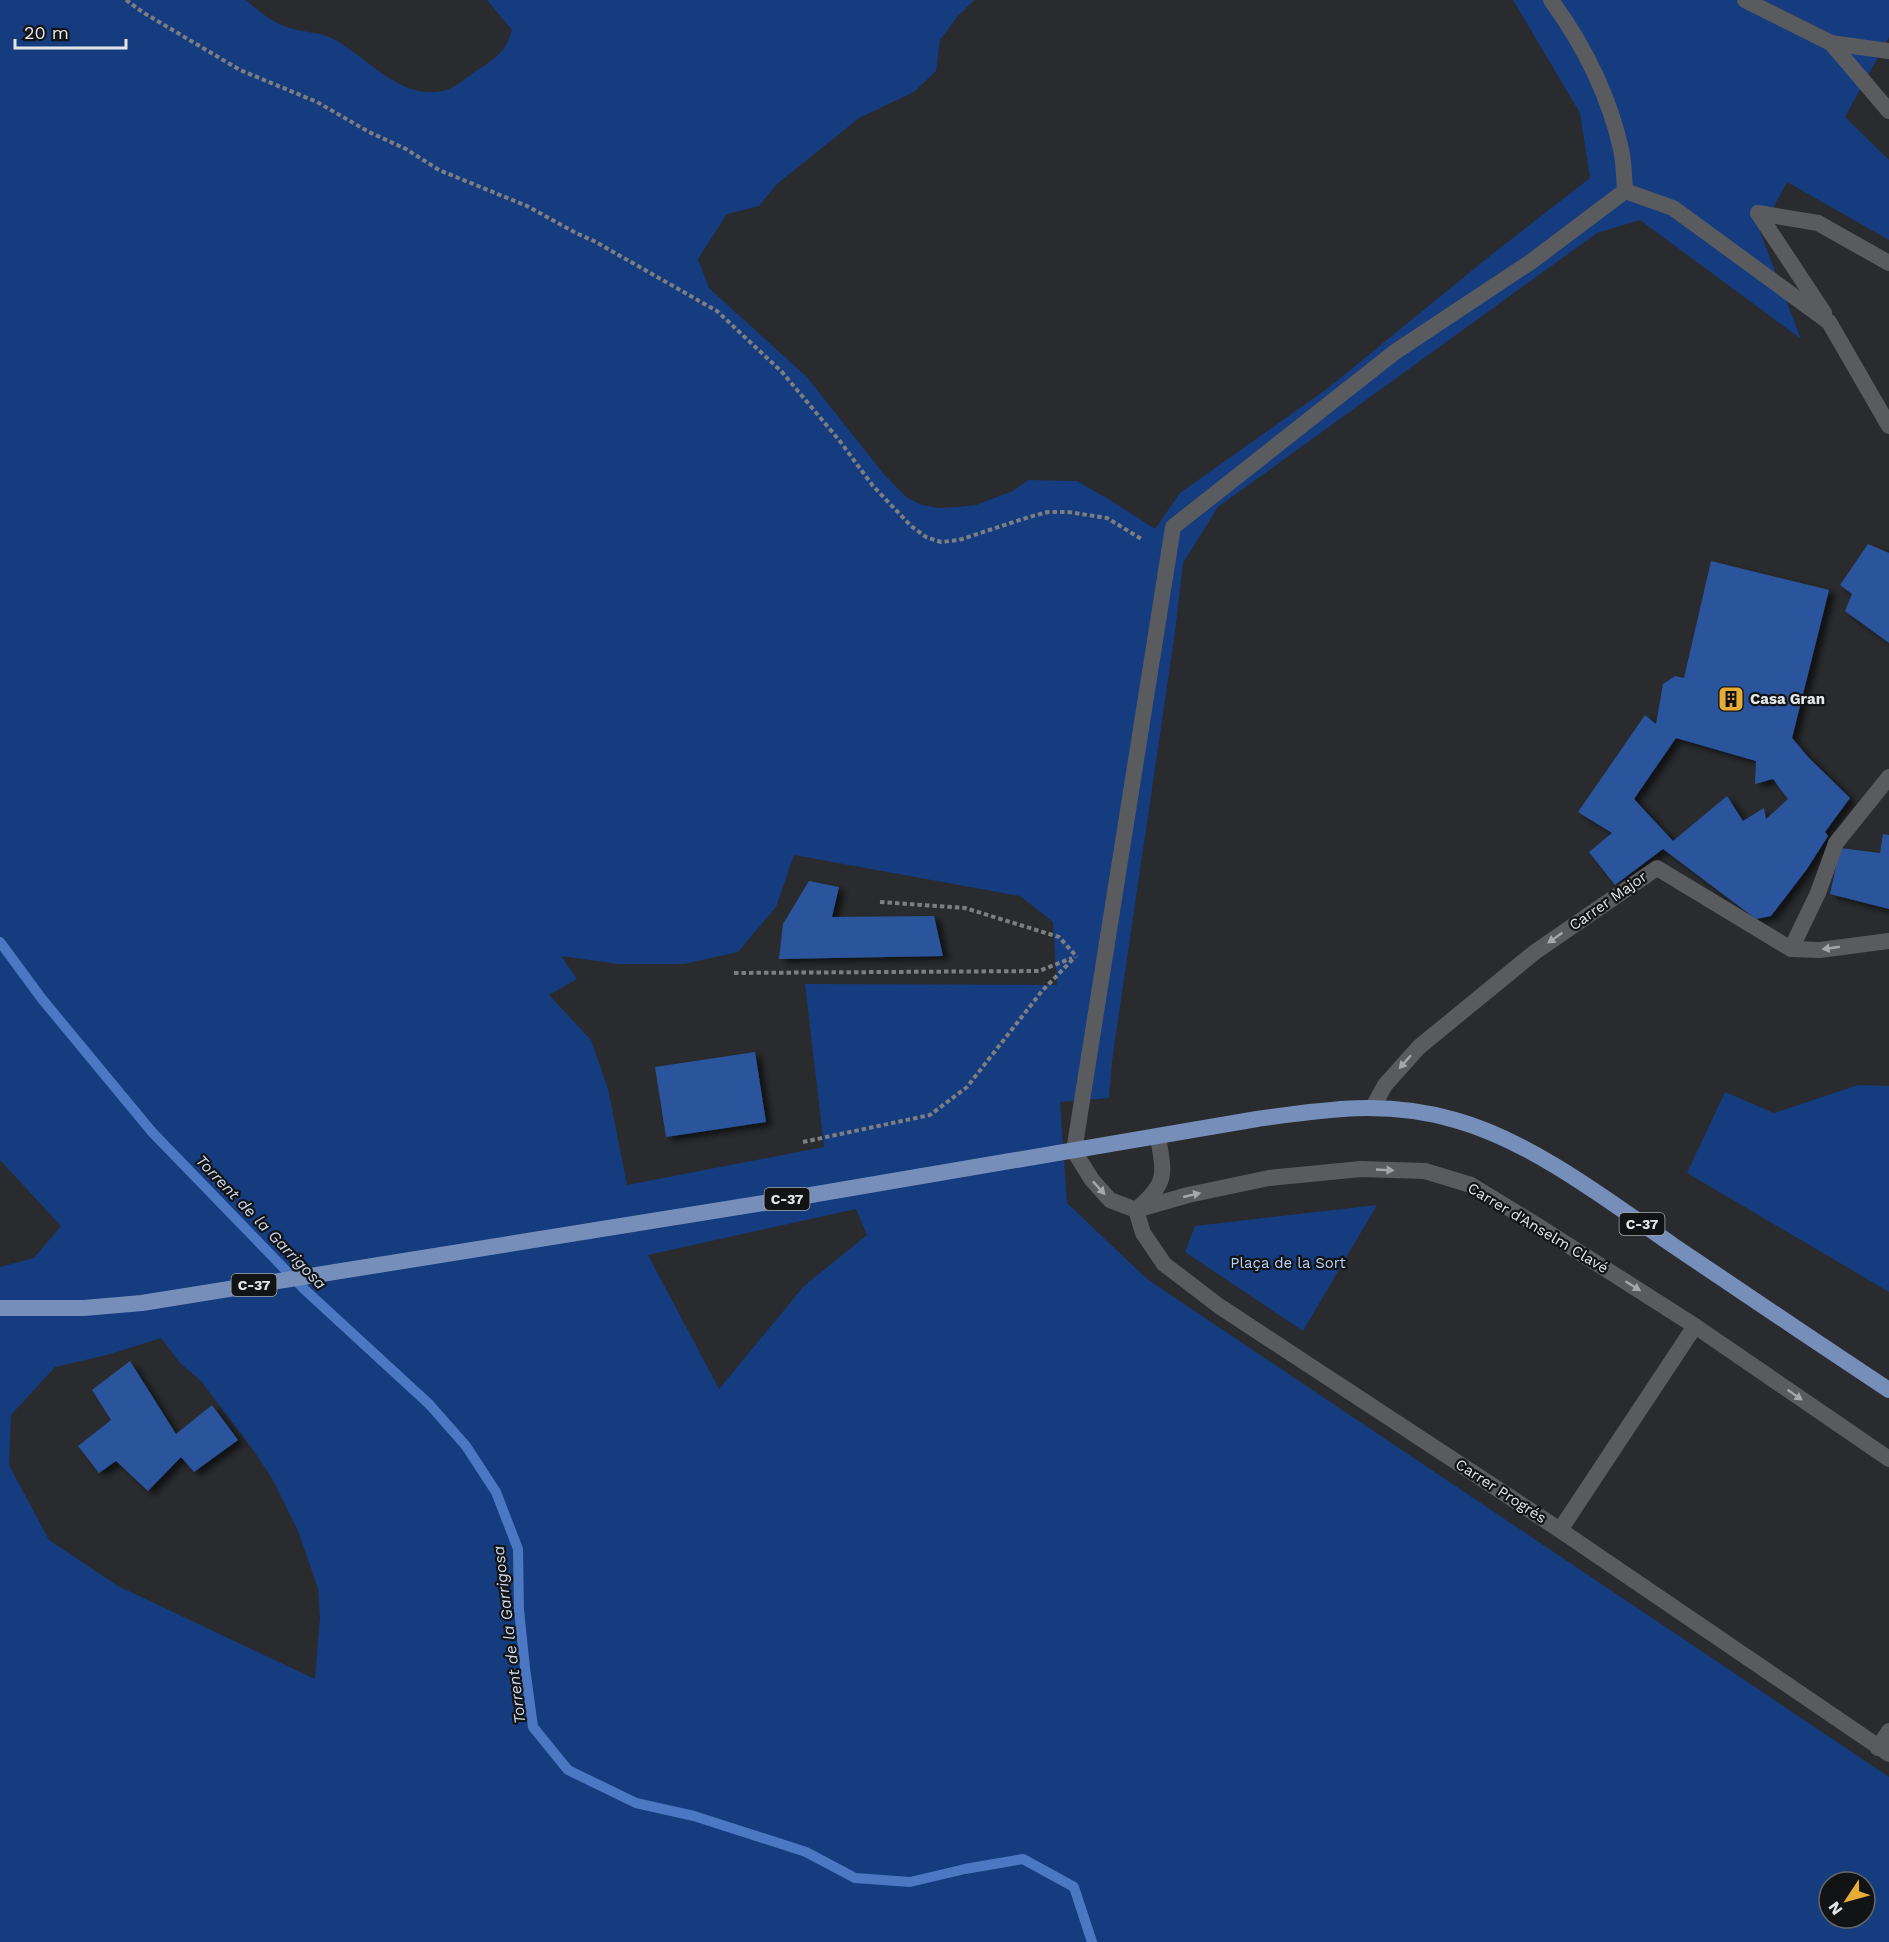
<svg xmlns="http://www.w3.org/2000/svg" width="1889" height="1942" viewBox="0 0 1889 1942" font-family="'Work Sans',sans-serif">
  <defs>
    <filter id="shadow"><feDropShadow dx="6" dy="4" stdDeviation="3" flood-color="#0009"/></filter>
  </defs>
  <rect width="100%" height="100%" fill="#292b2e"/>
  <g fill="#153c7e" fill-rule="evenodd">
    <path d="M0,0H246C260,12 274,24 293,29C308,33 323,32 337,41C368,59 402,100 442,91C454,89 463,80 473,73C493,60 505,54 512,30L487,0H974L958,16L940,40L936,71L914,92L859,118L777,184L759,206L727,214L698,259L709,288L807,377L882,472L906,497L922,505L939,508L957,507L976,505L994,498L1013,491L1028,480L1077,481L1110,500L1155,529L1180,493L1328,388L1491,255L1590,178L1580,113L1513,0H1889V37L1845,117L1889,160V240L1787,182L1760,232L1801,339L1640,220L1597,233L1218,507L1183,563L1175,632L1112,1061L1109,1098L1060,1102L1067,1203L1147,1279L1889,1777V1942H0V1267L34,1258L61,1226L0,1160ZM794,855L1020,896L1053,922L1057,985L805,984L824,1147L627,1185L608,1089L591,1040L549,995L577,979L561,956L618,964H684L738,952L776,907ZM856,1209L867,1235L804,1286L719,1389L648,1255ZM161,1338L180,1363L201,1381L256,1454L273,1480L298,1531L318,1588L320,1617L315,1679L118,1586L49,1540L9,1465L11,1415L55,1367L107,1355ZM1829,1882H1865V1918H1829Z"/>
    <path d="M1858,1085L1889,1086V1292L1687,1173L1725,1092L1774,1113Z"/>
    <path d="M1377,1205L1303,1331L1185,1252L1195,1226Z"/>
  </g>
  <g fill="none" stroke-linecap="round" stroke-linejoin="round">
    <path stroke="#4c78c3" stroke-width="10" d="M0,942L42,999L152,1132L304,1289L429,1404L466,1446L496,1492L518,1549L519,1610L525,1668L533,1727L568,1770L636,1803L694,1816L806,1852L855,1878L910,1882L965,1869L1023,1859L1074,1887L1092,1942"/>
  </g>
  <g fill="#2a549c" fill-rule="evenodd" filter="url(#shadow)">
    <path d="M1868,544L1889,553V643L1845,611L1852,594L1840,585Z"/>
    <path d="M1711,561L1829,590L1792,738L1809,758L1850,798L1825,832L1828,836L1807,869L1771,916L1756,919L1663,849L1615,885L1589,852L1612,833L1578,812L1645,715L1656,724L1663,684L1675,676L1684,678ZM1676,738L1756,761L1755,784L1773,779L1788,799L1766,819L1764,808L1743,821L1727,796L1673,841L1634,799Z"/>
    <path d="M1883,834L1889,835V909L1830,894L1840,848L1880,853Z"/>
    <path d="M809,881L839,887L832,917L934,916L943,956L779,959L783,924Z"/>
    <path d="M755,1052L766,1122L666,1137L655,1067Z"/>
    <path d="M130,1361L176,1434L212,1405L238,1440L194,1472L181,1457L148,1491L116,1461L99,1473L78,1446L111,1420L92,1390Z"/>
  </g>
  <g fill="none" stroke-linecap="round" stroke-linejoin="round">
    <g stroke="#7c7e81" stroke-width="4" stroke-dasharray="4.5 3" stroke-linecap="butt">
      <path d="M126,0L144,13L240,70L317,102L369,132L406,149L439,170L527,206L576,233L594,241L717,311L782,372L839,440L873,486L911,526L926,537L941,542L959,540L1029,517L1048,512H1068L1107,518L1143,540"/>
      <path d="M880,902L965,908L1059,937L1077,957"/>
      <path d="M734,973L1039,971L1072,958"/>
      <path d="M803,1142L930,1115L967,1087L1042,991L1075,957"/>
    </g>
    <path stroke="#595b5f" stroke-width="16" d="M1758,213L1818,223L1889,263"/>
    <g stroke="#595b5f" stroke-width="16">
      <path d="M1551,0C1583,44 1609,96 1621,149C1624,162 1624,177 1625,191L1532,261L1395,352L1173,527L1074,1151L1092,1180L1110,1200L1136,1210L1188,1195L1269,1178L1361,1169L1425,1171L1471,1185L1535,1224L1695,1326L1889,1459"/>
      <path d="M1745,0L1831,43L1889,51"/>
      <path d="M1831,43L1889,111"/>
      <path d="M1625,191L1673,208L1829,322L1889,426"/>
      <path d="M1758,213L1824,313"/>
      <path d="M1791,949L1818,893L1836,843L1889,777"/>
      <path d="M1373,1107L1385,1085L1419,1047L1535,952L1657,868L1791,949L1820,950L1889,941"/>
      <path d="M1139,1207C1168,1182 1164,1173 1158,1137"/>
      <path d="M1136,1210L1143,1233L1164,1264L1219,1306L1560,1530L1889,1754"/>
      <path d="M1560,1530L1695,1326"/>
      <path d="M1878,1748L1889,1731"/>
    </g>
    <path stroke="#758fba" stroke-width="16" d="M0,1308H84L142,1303L764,1203L1257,1119C1326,1109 1386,1100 1455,1120C1531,1141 1609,1201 1674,1246C1746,1295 1817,1342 1889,1390"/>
  </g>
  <defs><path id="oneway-solid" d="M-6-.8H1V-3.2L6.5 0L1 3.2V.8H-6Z" transform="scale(1.5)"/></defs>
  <g fill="#a5a7aa">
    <use href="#oneway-solid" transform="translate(1555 938) rotate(145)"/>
    <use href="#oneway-solid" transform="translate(1831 948) rotate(172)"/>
    <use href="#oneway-solid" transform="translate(1405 1062) rotate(131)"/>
    <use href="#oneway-solid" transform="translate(1385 1170) rotate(3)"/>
    <use href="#oneway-solid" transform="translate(1099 1188) rotate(47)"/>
    <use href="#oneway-solid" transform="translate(1192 1195) rotate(-13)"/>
    <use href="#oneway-solid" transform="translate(1633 1286) rotate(32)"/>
    <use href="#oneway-solid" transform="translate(1795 1395) rotate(35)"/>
  </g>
  <defs>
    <g id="building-square" transform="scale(1.35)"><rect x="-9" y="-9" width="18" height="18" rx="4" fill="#e7ac36" stroke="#121315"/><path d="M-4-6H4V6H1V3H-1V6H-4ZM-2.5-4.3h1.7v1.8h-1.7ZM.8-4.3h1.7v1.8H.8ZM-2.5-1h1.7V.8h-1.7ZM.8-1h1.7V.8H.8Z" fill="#111"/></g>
  </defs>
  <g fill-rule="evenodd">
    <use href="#building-square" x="1731" y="699"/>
  </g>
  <g text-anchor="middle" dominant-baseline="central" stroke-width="4.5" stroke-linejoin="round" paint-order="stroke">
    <g fill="#121315" stroke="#a5a7a9" stroke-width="1.5">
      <rect x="764.5" y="1188" width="45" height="22" rx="4.5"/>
      <rect x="1619.5" y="1213" width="45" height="22" rx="4.5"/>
      <rect x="231.5" y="1274" width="45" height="22" rx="4.5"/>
    </g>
    <g font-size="14" font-weight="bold" fill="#e4e6e8">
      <text x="787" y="1199">C-37</text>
      <text x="1642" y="1224">C-37</text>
      <text x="254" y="1285">C-37</text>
    </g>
    <g font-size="15" font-weight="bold" fill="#e4e6e8" stroke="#121315" text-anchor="start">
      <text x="1750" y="699">Casa Gran</text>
    </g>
    <g font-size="15" fill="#e4e6e8" stroke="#121315">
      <text transform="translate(1608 901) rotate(-35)">Carrer Major</text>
      <text transform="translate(1538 1228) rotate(31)">Carrer d'Anselm Clavé</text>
      <text transform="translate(1501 1491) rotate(33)">Carrer Progrés</text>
    </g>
    <g font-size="15" fill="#bad2fb" stroke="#121315">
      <text x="1288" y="1263">Plaça de la Sort</text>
    </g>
    <g font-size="16" font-style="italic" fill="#ccd8ed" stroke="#121315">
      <text transform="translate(261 1222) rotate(46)">Torrent de la Garrigosa</text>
      <text transform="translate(509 1635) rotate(-97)">Torrent de la Garrigosa</text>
    </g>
  </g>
  <g transform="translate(1847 1900) rotate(234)"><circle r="28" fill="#121315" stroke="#666769" stroke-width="1.5"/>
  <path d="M0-4.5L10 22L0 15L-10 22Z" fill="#e7ac36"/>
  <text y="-9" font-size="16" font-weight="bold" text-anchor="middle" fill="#e4e6e8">N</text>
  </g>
  <path d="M15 39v9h111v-9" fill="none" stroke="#e4e6e8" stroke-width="3"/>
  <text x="24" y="39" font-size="18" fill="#e4e6e8" stroke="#121315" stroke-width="4.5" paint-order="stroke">20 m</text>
</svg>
